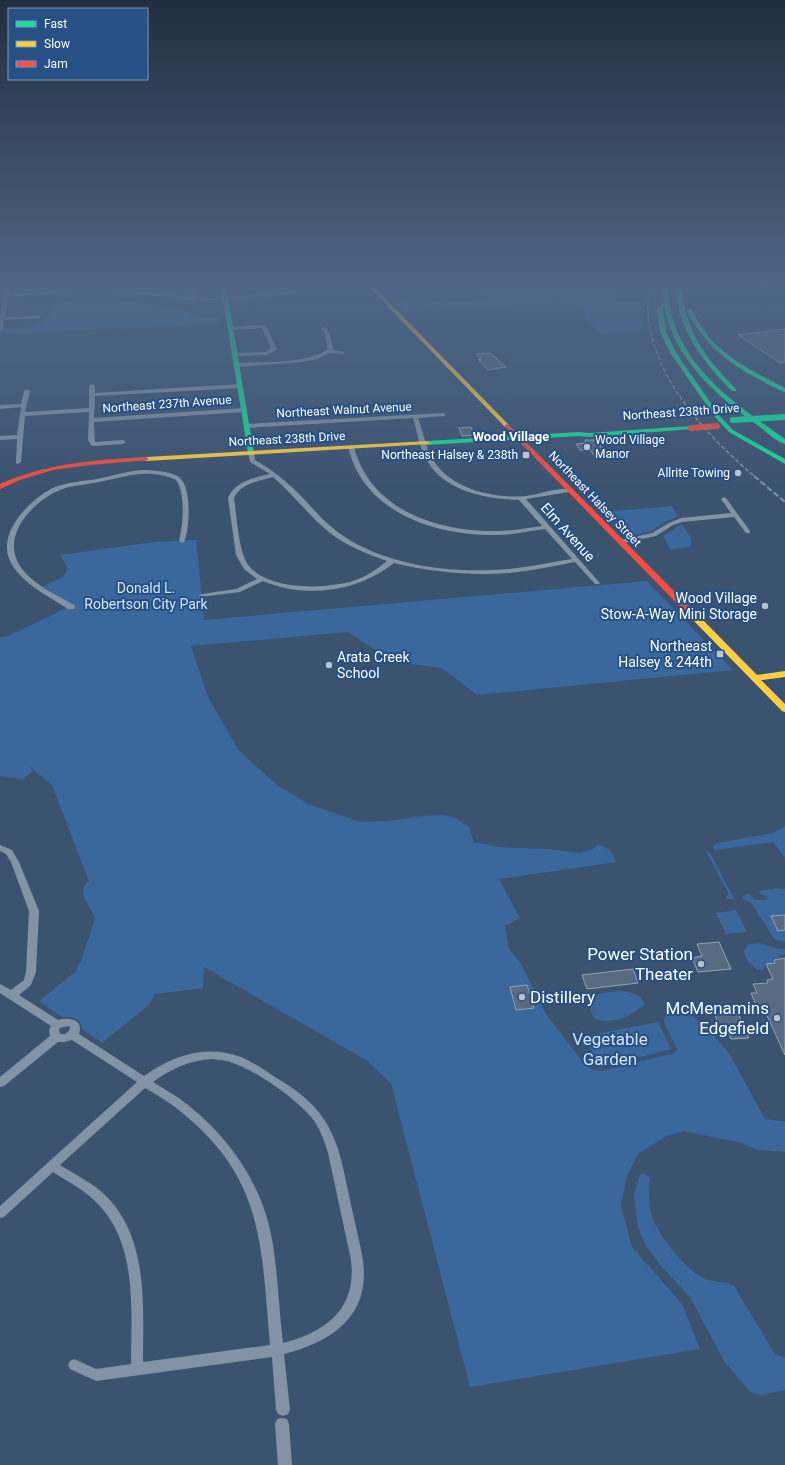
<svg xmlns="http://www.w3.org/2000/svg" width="785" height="1465" viewBox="0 0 785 1465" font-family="Roboto,sans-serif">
  <rect width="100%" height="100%" fill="#3c5370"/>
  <g fill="#3a679c">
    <path d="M482,286H609L616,294L612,295L618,302L641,301L644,331L599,334L576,302L404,312L395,303L402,302L414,298L423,297L438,303L490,300Z"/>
    <path d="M94,297L176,308L184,309L195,317H218L219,323L0,335V330C22,329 44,329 54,305L78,299Z"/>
    <path d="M672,506L678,517L664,522L652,531L629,536L624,534L602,512Z"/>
    <path d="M682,524L691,538V547L670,549L663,536Z"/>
    <path d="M196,540L204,620L647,581L733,670L477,695L442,668L393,662L348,632L191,646L208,697L239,751L276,784L308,804L360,822L389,821L421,816L443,815L458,819L469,827L474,843H480L497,847L547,849L579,853L593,849L598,845C608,846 613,853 616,862L499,879L520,918L505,926L509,949L520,962L546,1014L585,1065L593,1070L603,1071L675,1053L677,1049L664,1022L666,1013L674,1011L688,1012L704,1025L729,1053L765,1119L785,1122V1152L757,1150L742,1143L685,1131L666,1136L638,1154L626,1178L621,1206L632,1247L682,1304L700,1349L470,1387L391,1083L366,1060L204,967L203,988L155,994L149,1005L102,1043L82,1029C81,1018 72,1016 62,1017L39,1001L75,972L81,961L95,919C93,908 74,893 89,881L52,785L28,765L33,771L23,779L0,776V637L8,636L71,606L42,587L63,577L67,571L66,564L60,555L155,542Z"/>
    <path d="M785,826V858L773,842L714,850L713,846L718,843L773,833Z"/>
    <path d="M706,851L710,853L734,899H727L726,897L729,894Z"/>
    <path d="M777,888L785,889V942L774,939L752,904L742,898L743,896L749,894L755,900H764L769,898L759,893L760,891C766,888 771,891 777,888Z"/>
    <path d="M736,910L747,932L726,934L716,913Z"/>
    <path d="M758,943C768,944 774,950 785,949V954L779,955L780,958L773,959L775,963L765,964L763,970H757L747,960L744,951L748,945Z"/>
    <path d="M619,991C629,991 643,995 645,1005C638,1009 631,1015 623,1018C604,1024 586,1023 591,999L602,993Z"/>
    <path d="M658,1022L671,1049L599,1068L585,1036Z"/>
    <path d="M644,1173L650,1178C649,1189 648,1203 651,1214C657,1234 688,1274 708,1280C718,1283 724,1280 734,1286L775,1354L785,1358V1390L761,1395L750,1392L724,1361L690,1297L661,1266L645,1245L638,1227L634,1195L640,1175Z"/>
  </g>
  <g fill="#596b82" stroke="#96a3b4">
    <path d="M785,329V362L780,363L738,335Z"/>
    <path d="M490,353L506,367L488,370L478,359H481L476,354Z"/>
    <path d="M471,427L474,435L462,436L459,428Z"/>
    <path d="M585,440H598L604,454L594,455L590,450H580L576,444L586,443Z"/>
    <path d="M785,915V930L778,931L771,916Z"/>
    <path d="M719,942L731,969L698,972L692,958L702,956L697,944Z"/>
    <path d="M785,958V1055L764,1009L758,1010L751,993H757L753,984L768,983L767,980L773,979L766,964L775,963L774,960Z"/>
    <path d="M633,969L638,983L587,989L582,975Z"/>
    <path d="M527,985L534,1008L516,1010L510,987Z"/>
    <path d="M734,1004L749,1038L731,1039L729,1034L723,1035L712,1007Z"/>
  </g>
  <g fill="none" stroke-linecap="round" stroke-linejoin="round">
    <g fill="#8393a6" fill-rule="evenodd">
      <path d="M6,286H10L9,294L96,287L190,297L192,296L191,286H195L196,296L195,298L202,299L283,293L292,291L294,292L283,295L202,301L96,289L8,297L5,317L39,316L41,317L39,318L4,320L3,330L0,332V316Z"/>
      <path d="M609,286H613L616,289L612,290Z"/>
      <path d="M264,325L266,326L277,349L276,350L267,355L232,356L231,355L234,353L266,352L271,348L262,328L230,330L228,329V327Z"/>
      <path d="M324,327L330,333L333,350L344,352V354L330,353L317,359L302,362L236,367L233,365L236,363C261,362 309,364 328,349L325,333L321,329Z"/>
      <path d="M92,384L95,386V393L240,384L243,386L240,388L95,396L94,418L244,408L247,410L244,412L94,422L95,442L123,440L126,442L123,444L93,446L91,445L88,440L89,412L25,416L21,462L18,464L16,463L17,439L0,440V436L17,435L21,407L0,409V405L21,404L24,391L27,389L30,391L25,412L89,408V386Z"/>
      <path d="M443,413L445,414V416L418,418C423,431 425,446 432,458C449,489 494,499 526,496C540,494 558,487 571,489L572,490L569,492L526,499L599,582L600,583L599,584H595L575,562C553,566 531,571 509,573C470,576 431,572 394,563C358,592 305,599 263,581L240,592L200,597L199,596L200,595L202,594L236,589L257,579L244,569L236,555L228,498C235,481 253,478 270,474L250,462L248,453L251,451L254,453L255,460C271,469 285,480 298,493C310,505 321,519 335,530C381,566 452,574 509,569C530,567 551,562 572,559L545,529C529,531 513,535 497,535C435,536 364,513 348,447L349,446L351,445L354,447C370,510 438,532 497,531C512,531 527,528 542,526L519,500C485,499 442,491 425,457C419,445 417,431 413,418L247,428L244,426L247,424ZM273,477C293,494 309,516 330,533C347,546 367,554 387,561C377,569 366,577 353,581C325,589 269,591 249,566C238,552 237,516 234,498C241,483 259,481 273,477Z"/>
      <path d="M142,470C151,470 171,471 179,477C192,486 190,529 184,542L182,543L179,541C183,525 186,494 176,480C172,478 169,477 165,476C141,470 121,478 99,482C86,485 72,485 60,490C33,501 0,536 20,566C32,584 55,594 74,605L75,607L74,609H68C52,598 32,589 19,574C13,567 7,558 7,549C5,525 34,496 55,487C69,482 83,481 97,479C112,476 127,471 142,470Z"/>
      <path d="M724,497L726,498L750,531V533H746L734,517L682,522L673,525L656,536L620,544L617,542L620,540L652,533L669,523L681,518L731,513L721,499Z"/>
      <path d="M0,845L12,850L19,862L39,911L36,972L31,985L19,995L58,1020C69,1017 84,1019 79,1034L144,1076C174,1055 205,1044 241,1057C253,1062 264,1070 275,1077C296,1089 316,1104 328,1126C340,1147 344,1172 349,1195C353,1215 358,1235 362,1255C373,1313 335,1341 284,1354L290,1410L288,1414L283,1416L278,1414L276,1410L272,1357L96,1381L70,1369L68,1365L70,1361L74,1359L96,1369L131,1364C131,1311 138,1245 98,1204C85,1190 68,1182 53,1172L4,1217L0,1218V1206L137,1082L72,1040L64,1042H58L4,1086L0,1087V1077L50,1036L49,1030L51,1026L0,993V984L11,990L24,980L26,972L29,911L11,862L6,854L0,851ZM68,1026L70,1027L69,1031L65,1034H60L59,1030L60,1028ZM212,1059C220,1060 226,1060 233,1063C257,1071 301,1102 315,1122C321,1132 325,1142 328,1153L351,1260C357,1309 326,1332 283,1343C279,1310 278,1277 273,1245C264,1188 233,1141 188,1105C177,1096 164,1089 153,1082C171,1069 190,1060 212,1059ZM145,1088C157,1095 169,1102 180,1111C265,1179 261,1246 270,1345L143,1362C143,1307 149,1239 106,1196C93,1183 76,1175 60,1165Z"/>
      <path d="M282,1418L287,1419L289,1424L292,1465H278L275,1424L277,1419Z"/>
    </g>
    <g fill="#16e098" fill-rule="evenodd">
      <path d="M221,286H226L254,453L251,455L248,453Z"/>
      <path d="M663,286H668C669,300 670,315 676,328C693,376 745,411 785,439V444C775,441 766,431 757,425C718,397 673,358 665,308L663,309L666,332L677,354L719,415L733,430L785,459V464L729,432L715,417L671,354L660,332L657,309L664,303Z"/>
      <path d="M676,286H681C686,333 704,356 736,389V391H732C703,362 677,329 676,286Z"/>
      <path d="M687,309H691C697,319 702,329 710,338C730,361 758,374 785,388V392C776,389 768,384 760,380C726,362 705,344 686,310Z"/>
      <path d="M691,426L693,427V429L589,437L579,436L427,445L424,443L427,441L579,432L589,433Z"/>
    </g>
    <g fill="#ffcf43" fill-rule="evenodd">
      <path d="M368,286H373L509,425V427H505Z"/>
      <path d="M427,441L429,442V444L146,461L143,459L146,457Z"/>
      <path d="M692,615H698L757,675L785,671V677L761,680L785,704V712L782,711L692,619L691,617Z"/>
    </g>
    <g fill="#f24e42" fill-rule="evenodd">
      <path d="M507,424L509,425L698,615L699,617L698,619H692L505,427V425Z"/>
      <path d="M146,457L148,458V460L90,465L53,470L20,480L0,489V484C47,463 96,460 146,457Z"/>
    </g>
    <path stroke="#8392a4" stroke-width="1.5" stroke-dasharray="4.5 2" stroke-linecap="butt" d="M648,286C648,298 647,311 649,323C659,386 709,437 755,477"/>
    <path stroke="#8392a4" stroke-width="2" stroke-dasharray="6 2.5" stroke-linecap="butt" d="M754,476L785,502"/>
    <path stroke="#16e098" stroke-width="6" d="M733,420L785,417"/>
    <path stroke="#f24e42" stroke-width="6" d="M691,428L717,426"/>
  </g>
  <linearGradient id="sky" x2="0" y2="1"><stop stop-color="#212e3e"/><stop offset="0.58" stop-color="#506686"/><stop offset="1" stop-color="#506686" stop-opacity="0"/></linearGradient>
  <rect width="785" height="491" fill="url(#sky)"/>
  <g fill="#bbc3cd" stroke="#265086" stroke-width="1.5">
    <circle cx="587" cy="447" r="4"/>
    <rect x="522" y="451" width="8" height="8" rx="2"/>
    <circle cx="738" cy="473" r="4"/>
    <circle cx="765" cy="606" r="4"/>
    <rect x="716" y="650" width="8" height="8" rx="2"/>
    <circle cx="329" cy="665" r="4"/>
    <circle cx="701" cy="964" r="4"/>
    <circle cx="522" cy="997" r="4"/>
    <circle cx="777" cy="1018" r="4"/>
  </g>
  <g text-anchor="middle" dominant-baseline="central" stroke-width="4" stroke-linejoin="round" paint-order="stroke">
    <g font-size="12" fill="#fff" stroke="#265086">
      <text transform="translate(167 404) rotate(-4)">Northeast 237th Avenue</text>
      <text transform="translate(344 410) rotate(-3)">Northeast Walnut Avenue</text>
      <text transform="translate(681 412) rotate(-4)">Northeast 238th Drive</text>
      <text transform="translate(287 439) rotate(-3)">Northeast 238th Drive</text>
      <text transform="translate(595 499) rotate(46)">Northeast Halsey Street</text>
    </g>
    <g font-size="12" fill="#fff" stroke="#265086" text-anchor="end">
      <text x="595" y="440" text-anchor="start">Wood Village<tspan x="595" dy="14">Manor</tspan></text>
      <text x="518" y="455">Northeast Halsey &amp; 238th</text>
      <text x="730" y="473">Allrite Towing</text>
    </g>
    <g font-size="13" font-weight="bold" fill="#fff" stroke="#265086">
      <text x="511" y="436">Wood Village</text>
    </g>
    <g font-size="14" fill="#fff" stroke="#265086">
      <text transform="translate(568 532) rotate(48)">Elm Avenue</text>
    </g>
    <g font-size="14" fill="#d5e4f7" stroke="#265086">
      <text x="146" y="588">Donald L.<tspan x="146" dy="16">Robertson City Park</tspan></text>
    </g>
    <g font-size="14" fill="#fff" stroke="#265086" text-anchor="end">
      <text x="757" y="598">Wood Village<tspan x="757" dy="16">Stow-A-Way Mini Storage</tspan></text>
      <text x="712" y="646">Northeast<tspan x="712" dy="16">Halsey &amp; 244th</tspan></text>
      <text x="337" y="657" text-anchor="start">Arata Creek<tspan x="337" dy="16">School</tspan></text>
    </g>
    <g font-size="17" fill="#fff" stroke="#265086" text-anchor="end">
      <text x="693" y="954">Power Station<tspan x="693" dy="20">Theater</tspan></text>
      <text x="530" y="997" text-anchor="start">Distillery</text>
      <text x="769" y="1008">McMenamins<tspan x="769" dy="20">Edgefield</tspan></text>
    </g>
    <g font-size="17" fill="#d5e4f7" stroke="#265086">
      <text x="610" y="1039">Vegetable<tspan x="610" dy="20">Garden</tspan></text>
    </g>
  </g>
  <rect x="8" y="8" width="140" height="72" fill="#265086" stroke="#7d96b6"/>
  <rect x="16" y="21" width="20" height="6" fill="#16e098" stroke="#7d96b6"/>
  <text x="44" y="28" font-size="12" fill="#ffffff">Fast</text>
  <rect x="16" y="41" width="20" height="6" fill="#ffcf43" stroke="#7d96b6"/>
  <text x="44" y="48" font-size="12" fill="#ffffff">Slow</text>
  <rect x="16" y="61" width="20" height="6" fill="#f24e42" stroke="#7d96b6"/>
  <text x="44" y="68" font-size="12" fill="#ffffff">Jam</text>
</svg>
